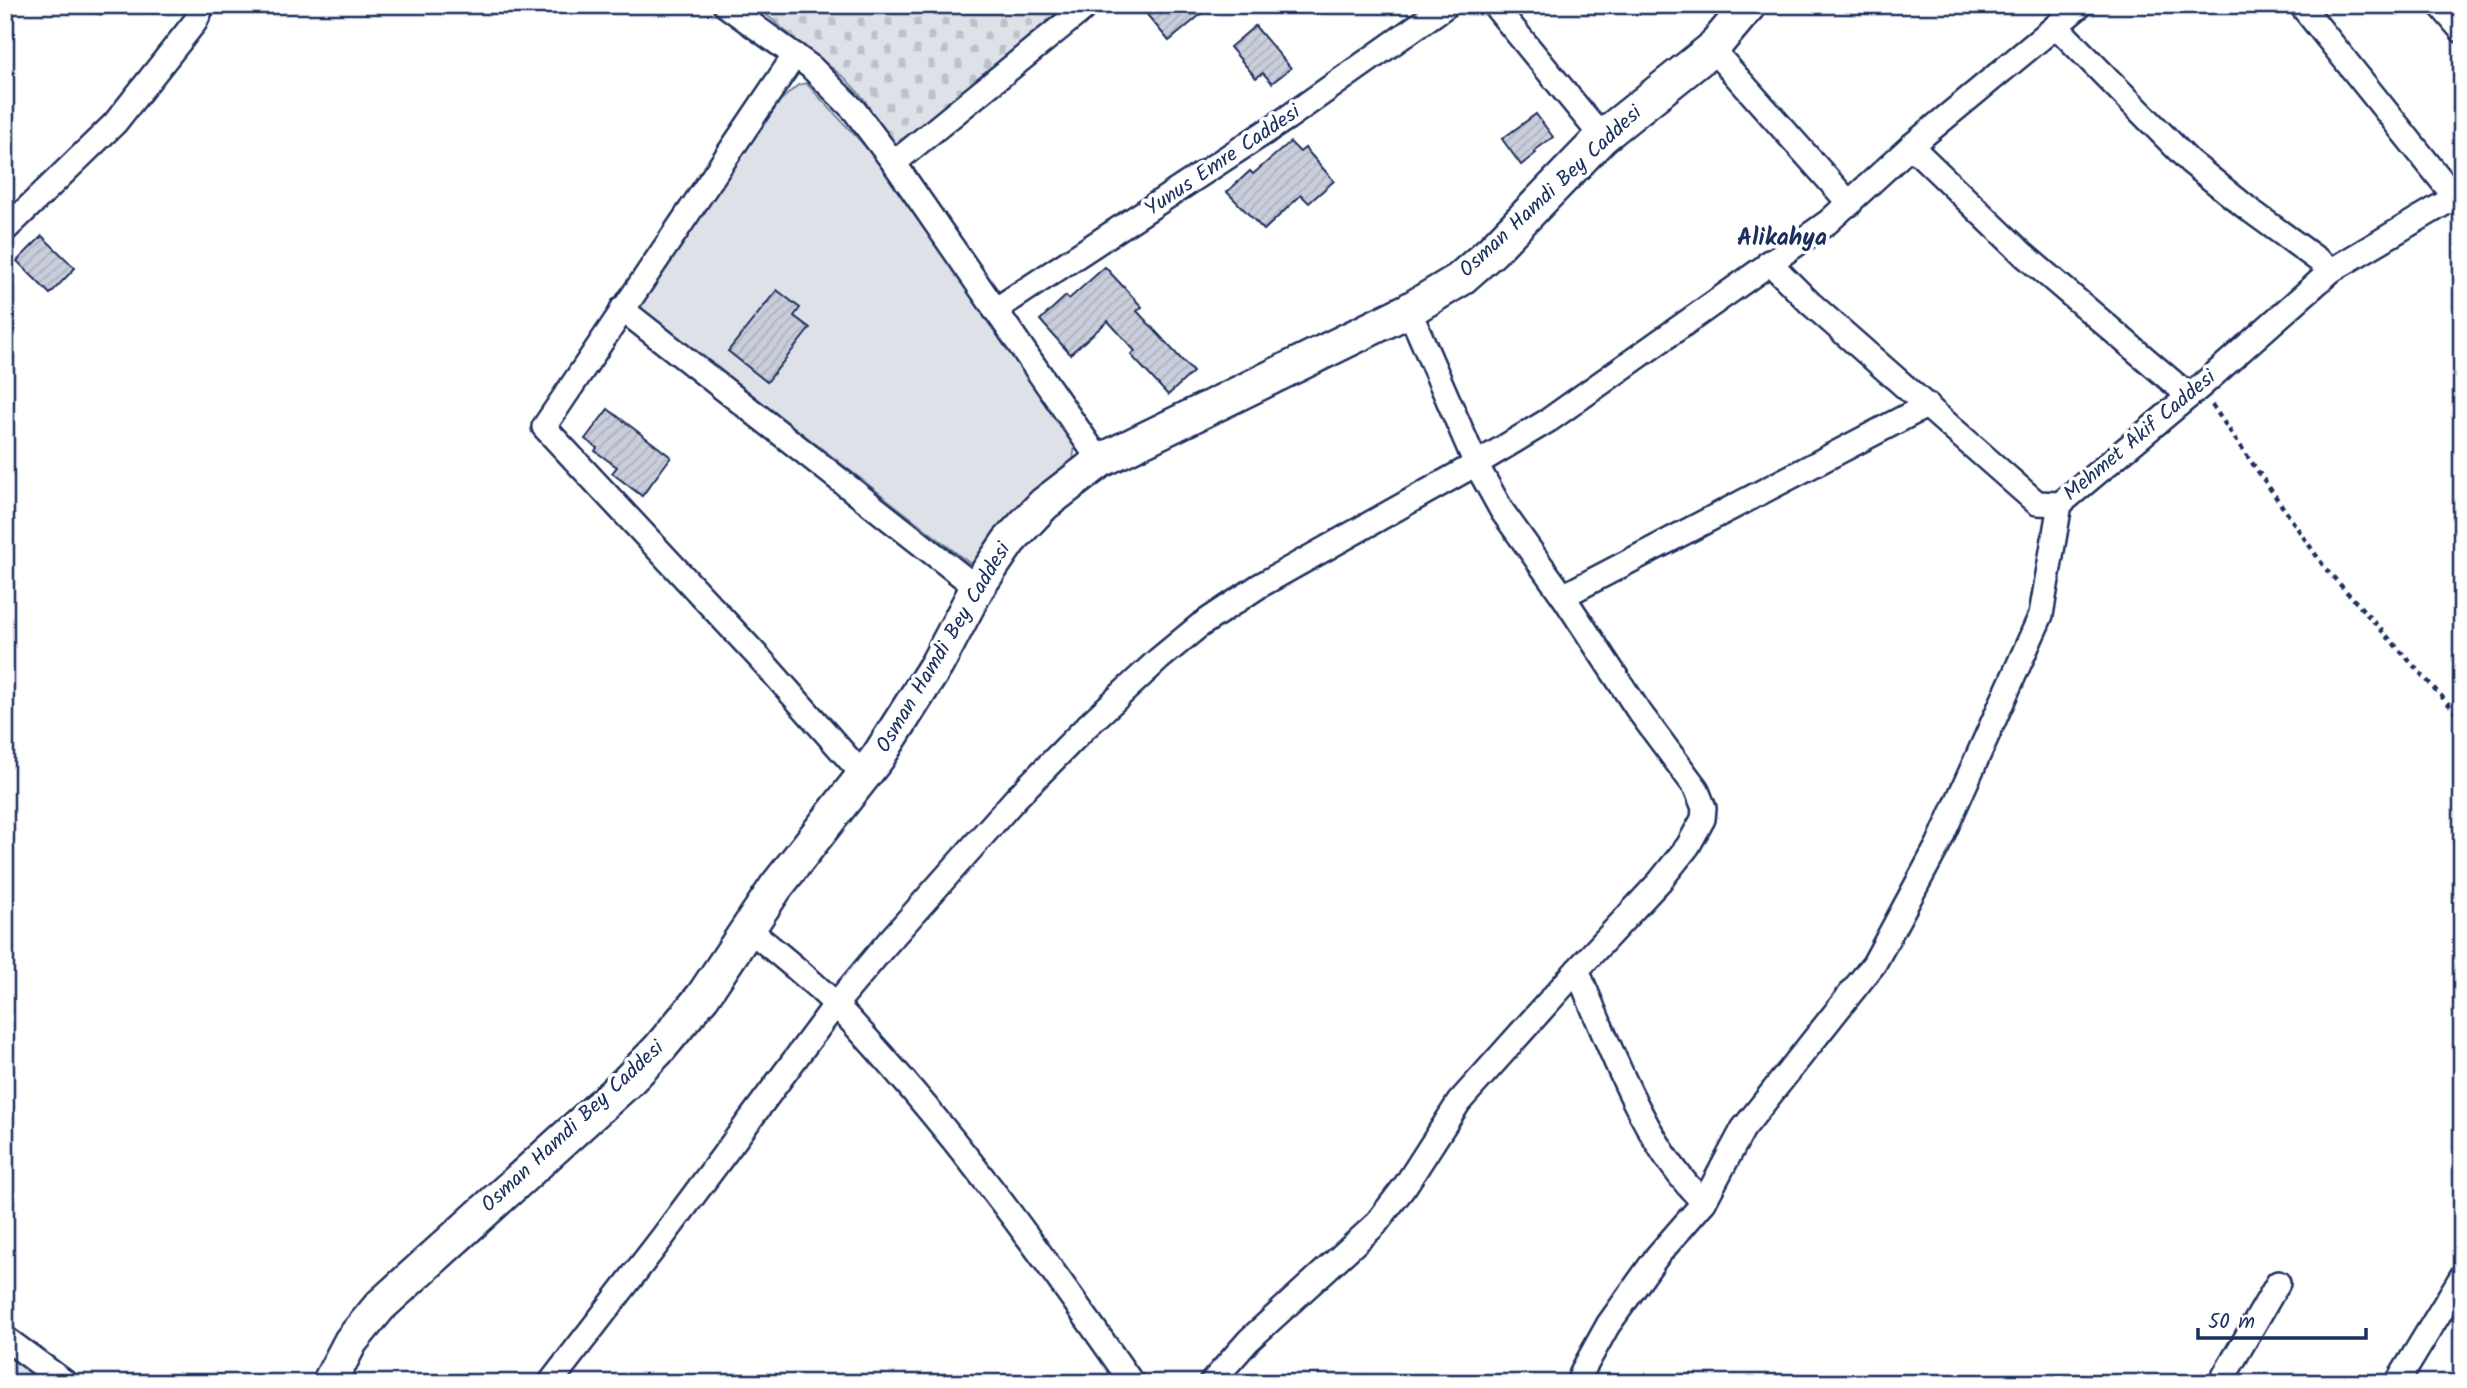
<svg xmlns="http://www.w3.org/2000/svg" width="2467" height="1388" viewBox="0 0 2467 1388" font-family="Kalam,sans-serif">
  <defs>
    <pattern id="forest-firs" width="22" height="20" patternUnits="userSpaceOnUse" patternTransform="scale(1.75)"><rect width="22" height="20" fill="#dee1e7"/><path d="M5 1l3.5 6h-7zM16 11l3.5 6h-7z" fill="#bec1c9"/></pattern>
    <pattern id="cemetery-stones" width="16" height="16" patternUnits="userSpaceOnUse" patternTransform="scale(1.75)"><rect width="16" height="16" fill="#dee1e7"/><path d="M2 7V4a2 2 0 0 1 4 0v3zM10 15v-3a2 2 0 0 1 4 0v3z" fill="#bec1c9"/></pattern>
    <pattern id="building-hatch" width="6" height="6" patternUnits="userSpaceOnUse" patternTransform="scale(1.75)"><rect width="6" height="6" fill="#caceda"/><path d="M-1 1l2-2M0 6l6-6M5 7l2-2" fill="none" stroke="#adb1be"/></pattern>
  </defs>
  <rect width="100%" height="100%" fill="#fff"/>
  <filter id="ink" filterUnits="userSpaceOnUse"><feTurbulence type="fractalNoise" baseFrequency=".0143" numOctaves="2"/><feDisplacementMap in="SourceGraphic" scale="14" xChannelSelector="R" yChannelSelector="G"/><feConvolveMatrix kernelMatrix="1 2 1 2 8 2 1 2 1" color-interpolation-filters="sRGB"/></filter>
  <g filter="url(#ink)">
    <g fill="#dee1e7" stroke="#7c88a2" stroke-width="2">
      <path d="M806,83L866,147L899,188L1075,444L1073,461L1014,511L972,565L639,307L780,101L798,85Z"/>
      <path d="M5,1351L49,1383H5Z"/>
    </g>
    <path fill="url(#forest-firs)" stroke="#7c88a2" stroke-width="2" d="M52,5H121L103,15Z"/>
    <path fill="url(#cemetery-stones)" stroke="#7c88a2" stroke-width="2" d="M755,5H1066L941,112L892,146L864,99L846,79L797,41Z"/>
    <g fill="url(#building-hatch)" stroke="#1b2f5e" stroke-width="2">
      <path d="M1139,5H1212L1169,41Z"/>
      <path d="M1255,26L1291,68L1272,83L1263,73L1256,78L1230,47Z"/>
      <path d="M1536,114L1553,137L1534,151L1536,153L1521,165L1502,139Z"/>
      <path d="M1290,142L1300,152L1305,148L1334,181L1309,203L1301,195L1264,230L1227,192L1250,171L1253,174Z"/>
      <path d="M42,236L75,268L50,294L17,261Z"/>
      <path d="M1105,267L1142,307L1137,311L1193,372L1168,395L1131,355L1135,351L1108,321L1070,354L1040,320L1066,296L1069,299Z"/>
      <path d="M777,290L800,308L794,316L810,328L767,382L728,351Z"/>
      <path d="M608,409L671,457L642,496L612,473L617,467L595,451L597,448L585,439Z"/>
    </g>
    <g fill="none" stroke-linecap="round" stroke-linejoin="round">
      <g stroke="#1b2f5e" stroke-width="28">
        <g id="street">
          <path d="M725,5L811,67L854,110L894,163L1100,461"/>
          <path d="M1494,5L1602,137"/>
          <path d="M2301,5L2455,197"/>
          <path d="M2440,5L2462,31"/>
          <path d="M2056,26L2081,5"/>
          <path d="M1712,49L1850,204"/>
          <path d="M795,55L544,427L764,663L864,776"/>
          <path d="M1911,146L2023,254L2189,396"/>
          <path d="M894,163L1088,5"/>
          <path d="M5,230L115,123L195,22L203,5"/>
          <path d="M1769,262L1810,303L2037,503L2060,504L2200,387L2332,270L2462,193"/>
          <path d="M622,309L977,588"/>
          <path d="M995,310L1287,118L1447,5"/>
          <path d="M1563,596L1928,405"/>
          <path d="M749,929C778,954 810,978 837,1006C947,1122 1041,1252 1132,1383"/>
          <path d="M1577,970C1607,1040 1647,1151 1704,1202"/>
          <path d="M5,1338L66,1383"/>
          <path d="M550,1383L662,1238L836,1004L883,948L1016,798L1087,726L1159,659L1199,626L1259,586L1476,464L1549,420L1828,222L1911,146L2056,26L2189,161L2247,208L2332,270"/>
          <path d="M1211,1383L1249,1340L1375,1225L1405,1186L1459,1102L1577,970L1660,881L1688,846L1703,819L1704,808L1696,788L1638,710L1563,596L1502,511L1476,464L1409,310"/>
          <path d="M1578,1383L1583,1370L1608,1325L1658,1255L1704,1202L1743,1129L1874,964L1938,845L2041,615L2060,504"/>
          <path d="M2220,1383L2278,1283"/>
          <path d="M2397,1383L2462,1276"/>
        </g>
      </g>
      <g stroke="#1b2f5e" stroke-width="38">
        <path id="secondary" d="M329,1383L351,1341L380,1306L627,1082L659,1049L703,996L776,887L878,757L937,664L977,588L1009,541L1044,504L1100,461L1409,310L1459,280L1492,251L1602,137L1712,49L1749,5"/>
      </g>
      <path stroke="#1b2f5e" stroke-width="4.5" stroke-dasharray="5 5" stroke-linecap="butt" d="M2212,405L2325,568L2462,719"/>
      <use href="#street" stroke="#fff" stroke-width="23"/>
      <use href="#secondary" stroke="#fff" stroke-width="33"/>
    </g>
  </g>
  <g text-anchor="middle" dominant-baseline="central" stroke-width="7" stroke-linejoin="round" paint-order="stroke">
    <g font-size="21" fill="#1b2f5e" stroke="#fff">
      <text transform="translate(1223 161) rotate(-34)">Yunus Emre Caddesi</text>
      <text transform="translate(1551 192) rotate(-43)">Osman Hamdi Bey Caddesi</text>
      <text transform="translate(2140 436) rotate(-40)">Mehmet Akif Caddesi</text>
      <text transform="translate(944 648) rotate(-59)">Osman Hamdi Bey Caddesi</text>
      <text transform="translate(573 1127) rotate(-43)">Osman Hamdi Bey Caddesi</text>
    </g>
    <g font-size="24" font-weight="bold" fill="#1b2f5e" stroke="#fff">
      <text x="1782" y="238">Alikahya</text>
    </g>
  </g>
  <rect width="2467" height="1388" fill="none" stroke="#fff" stroke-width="28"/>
  <rect x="14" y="14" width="2439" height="1360" fill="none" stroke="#1b2f5e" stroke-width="2.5" filter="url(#ink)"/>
  <path d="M2198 1328v10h168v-10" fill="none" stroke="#1b2f5e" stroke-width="3.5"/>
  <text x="2208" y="1328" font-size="21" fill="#1b2f5e" stroke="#ffffff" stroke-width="5" paint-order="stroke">50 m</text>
</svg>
